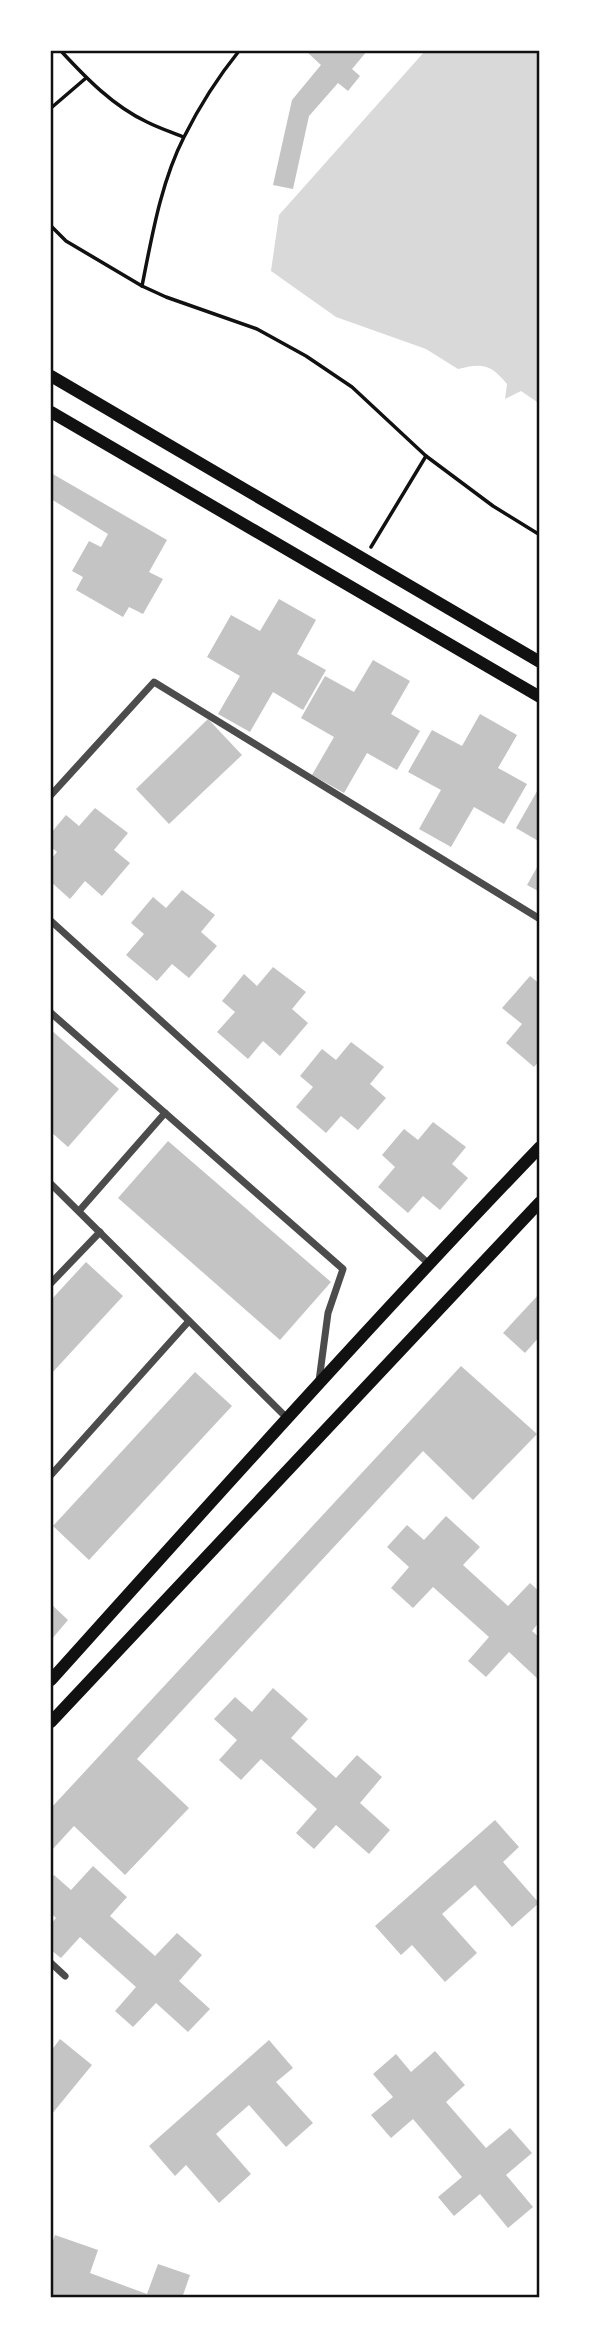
<svg xmlns="http://www.w3.org/2000/svg" width="591" height="2349" viewBox="0 0 591 2349" font-family="Manrope,sans-serif">
  <rect width="100%" height="100%" fill="#fff"/>
  <path fill="#d9d9d9" d="M425,51H540V404L521,391L505,399L507,384C490,364 483,363 458,369L426,349L336,317L271,271L279,215Z"/>
  <g fill="#c4c4c4">
    <path d="M308,51H367L352,69L360,76L348,91L338,83L309,116L293,189L273,185L292,100L321,65L307,52Z"/>
    <path d="M51,473L167,540L149,572L163,579L143,614L129,607L123,617L76,590L83,577L72,571L89,541L101,547L108,534L51,499Z"/>
    <path d="M279,599L316,620L297,654L326,670L303,710L273,692L250,732L218,714L240,676L207,657L231,615L260,631Z"/>
    <path d="M373,660L410,681L391,714L420,731L397,770L367,753L344,793L312,775L334,737L301,718L325,676L354,692Z"/>
    <path d="M480,714L517,735L498,768L527,784L504,824L474,807L451,847L419,829L441,790L408,772L432,730L462,746Z"/>
    <path d="M208,719L242,755L169,824L136,789Z"/>
    <path d="M540,786V842L516,828Z"/>
    <path d="M95,808L128,833L114,850L130,863L102,896L85,881L70,899L51,882V859L57,852L51,847V833L66,815L79,826Z"/>
    <path d="M540,862V892L527,885Z"/>
    <path d="M182,890L215,915L201,932L217,946L189,978L172,964L157,981L126,955L144,934L131,923L153,897L166,908Z"/>
    <path d="M273,967L306,992L292,1009L308,1023L280,1056L263,1041L248,1059L217,1032L235,1012L222,1001L244,974L257,986Z"/>
    <path d="M530,976L540,984V1060L534,1067L506,1043L522,1024L502,1008Z"/>
    <path d="M51,1030L119,1089L68,1147L51,1132Z"/>
    <path d="M351,1042L384,1067L370,1084L386,1098L358,1130L341,1116L326,1133L296,1107L313,1087L300,1076L322,1049L336,1060Z"/>
    <path d="M433,1122L466,1147L452,1164L468,1178L440,1210L423,1196L408,1213L378,1187L395,1167L382,1155L404,1129L418,1140Z"/>
    <path d="M168,1141L331,1282L280,1340L118,1198Z"/>
    <path d="M86,1262L123,1296L51,1374V1300Z"/>
    <path d="M540,1293V1336L525,1353L503,1333Z"/>
    <path d="M461,1366L537,1434L473,1500L423,1451L137,1759L189,1808L125,1875L74,1826L51,1851V1808Z"/>
    <path d="M195,1372L232,1406L89,1560L53,1526Z"/>
    <path d="M446,1516L480,1547L463,1565L508,1606L530,1583L540,1592V1621L532,1631L540,1638V1681L509,1652L486,1677L468,1661L489,1637L433,1587L413,1608L391,1588L409,1567L387,1547L407,1525L424,1540Z"/>
    <path d="M51,1604L68,1620L51,1640Z"/>
    <path d="M273,1688L308,1719L291,1738L336,1778L357,1755L382,1777L360,1803L390,1830L369,1854L336,1825L314,1849L296,1833L317,1809L261,1759L241,1780L219,1760L237,1740L214,1719L235,1697L252,1712Z"/>
    <path d="M495,1820L519,1847L503,1862L539,1903L512,1927L475,1885L442,1914L477,1953L445,1982L412,1945L401,1955L375,1926Z"/>
    <path d="M93,1866L127,1897L110,1916L155,1956L177,1933L202,1955L179,1981L210,2009L188,2032L156,2003L133,2027L115,2011L136,1987L80,1937L61,1958L51,1950V1924L56,1918L51,1913V1878L54,1875L71,1890Z"/>
    <path d="M60,2039L92,2065L51,2115V2051Z"/>
    <path d="M269,2040L293,2068L276,2082L313,2123L286,2147L249,2105L216,2134L251,2174L219,2203L186,2165L175,2176L149,2146Z"/>
    <path d="M435,2051L465,2085L446,2102L486,2148L510,2128L532,2153L506,2175L533,2207L508,2228L480,2194L454,2216L438,2197L462,2177L413,2119L391,2138L371,2115L393,2097L373,2074L396,2054L411,2072Z"/>
    <path d="M55,2235L98,2250L90,2273L147,2294L158,2264L190,2275L182,2298H51V2246Z"/>
  </g>
  <g fill="none" stroke-linecap="round" stroke-linejoin="round">
    <g stroke="#111" stroke-width="3.5">
      <path d="M61,51C86,78 113,106 147,122C159,128 171,132 183,137"/>
      <path d="M51,108L86,78"/>
      <path d="M51,226L66,241L142,286L166,297L257,329L306,356L352,387L426,456L493,506L540,535"/>
      <path d="M142,286C152,236 161,182 184,137C199,107 218,77 239,51"/>
      <path d="M371,547L426,456"/>
    </g>
    <g stroke="#4c4c4c" stroke-width="7">
      <path d="M51,795L154,682L540,919"/>
      <path d="M51,921L429,1264"/>
      <path d="M51,1013L343,1269L328,1313L319,1381"/>
      <path d="M51,1184L287,1418"/>
      <path d="M79,1211L165,1113"/>
      <path d="M51,1283L100,1232"/>
      <path d="M51,1475L189,1321"/>
      <path d="M51,1963L65,1976"/>
    </g>
    <g stroke="#111" stroke-width="12">
      <path d="M51,376L540,662"/>
      <path d="M51,412L540,697"/>
      <path d="M51,1680C212,1501 373,1321 540,1147"/>
      <path d="M51,1722L540,1202"/>
    </g>
  </g>
  <rect width="591" height="2349" fill="none" stroke="#ffffff" stroke-width="105"/>
  <rect x="52" y="52" width="486" height="2244" fill="none" stroke="#111" stroke-width="2.5"/>
</svg>
